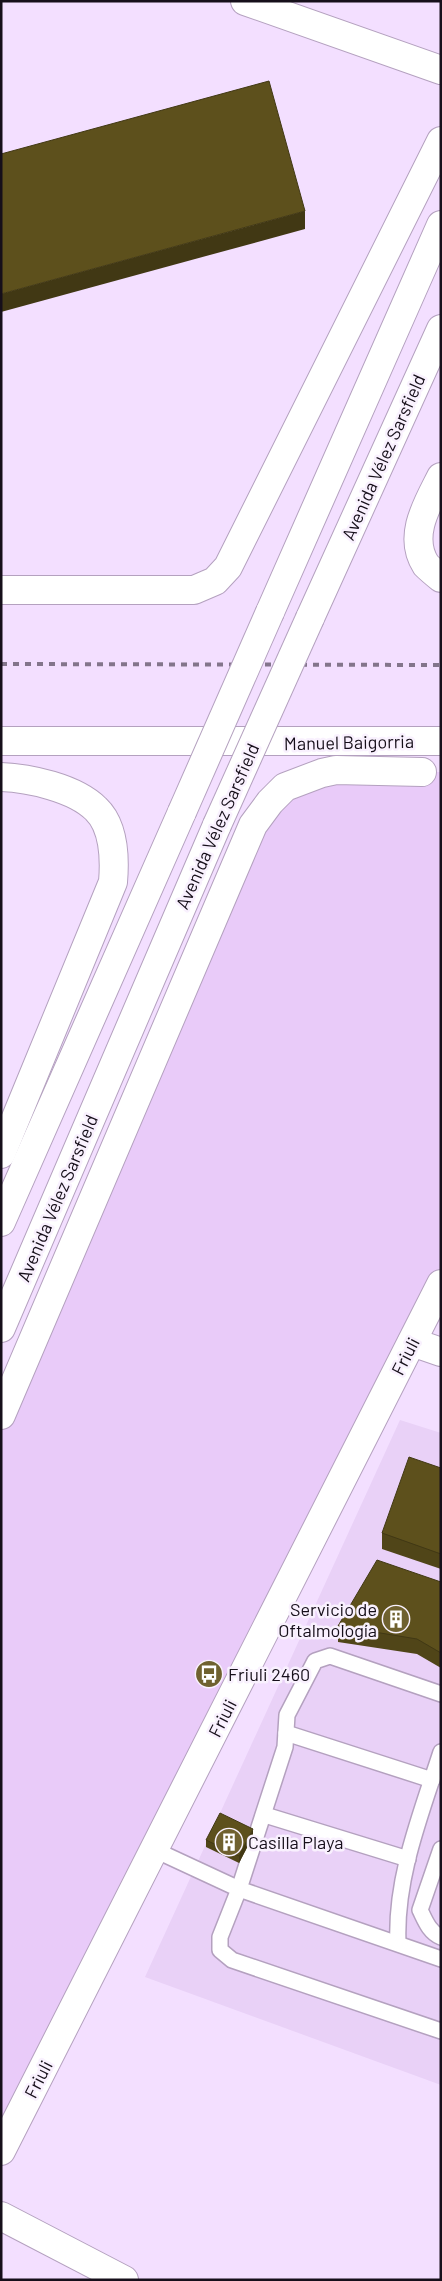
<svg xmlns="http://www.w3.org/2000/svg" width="442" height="2281" viewBox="0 0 442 2281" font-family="Barlow,sans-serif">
  <rect width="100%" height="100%" fill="#f3dfff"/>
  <path fill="#e9d1f7" d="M400,1420L441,1433V2085L145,1977Z"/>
  <path fill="#e9cbf9" d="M422,772H441V1284L1,2151V1415L285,787Z"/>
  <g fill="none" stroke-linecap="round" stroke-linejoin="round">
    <g stroke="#b4a1bf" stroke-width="18">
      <g id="service">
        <path d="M441,1694L330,1656L315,1661L287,1715L285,1747L239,1889L441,1959"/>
        <path d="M286,1733L432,1780"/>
        <path d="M265,1815L408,1859"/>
        <path d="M441,1849L420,1910C425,1920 429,1932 441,1937"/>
        <path d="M155,1850L239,1889L220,1937V1950L232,1960L441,2031"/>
        <path d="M398,1943C395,1878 421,1814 441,1752"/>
      </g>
    </g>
    <g stroke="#b4a1bf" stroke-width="30">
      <g id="minor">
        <path d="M245,1L441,70"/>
        <path d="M441,477C428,503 407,536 426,565C430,569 436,574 441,578"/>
        <path d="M1,2216L124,2280"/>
      </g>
    </g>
    <g stroke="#b4a1bf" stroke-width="30">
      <g id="secondary">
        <path d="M1,590H194L215,581L228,567L441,141"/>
        <path d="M270,612L441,225"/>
        <path d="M310,618L441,329"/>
        <path d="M1,741H441"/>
        <path d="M1,777C29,778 75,788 96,809C114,826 115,859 113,882L1,1154"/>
        <path d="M1,1222L182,812"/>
        <path d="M1,1328L217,825"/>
        <path d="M412,1342L441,1352"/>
        <path d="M1,1415L253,825L270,802L285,787L322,773L336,770L422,772"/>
        <path d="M1,2151L441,1284"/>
      </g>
    </g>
    <use href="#service" stroke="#fff" stroke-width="15"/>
    <use href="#minor" stroke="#fff" stroke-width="28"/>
    <use href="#secondary" stroke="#fff" stroke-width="28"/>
    <path stroke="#83758b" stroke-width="4" stroke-dasharray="6 6" stroke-linecap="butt" d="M1,664L441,665"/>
    <g stroke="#b4a1bf" stroke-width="30" stroke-linecap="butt">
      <g id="secondary-bridge">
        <path d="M182,812L270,612"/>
        <path d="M217,825L310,618"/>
      </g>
    </g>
    <use href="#secondary-bridge" stroke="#fff" stroke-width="28"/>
  </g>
  <g fill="#504518">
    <path d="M441,1468V1569L382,1549V1533Z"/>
    <path d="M441,1582V1668L417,1654L338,1642V1626Z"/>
    <path d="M253,1836L239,1863L206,1847V1840Z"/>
  </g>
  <g fill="#413814">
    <path d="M305,211V229L1,312V294Z"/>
    <path d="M253,1829V1836L239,1863V1856Z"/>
  </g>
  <g fill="#5d501c" stroke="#413814">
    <path d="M269,81L305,211L1,294V154Z"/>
    <path d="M409,1457L441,1468V1554L382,1533Z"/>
    <path d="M377,1560L441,1582V1653L417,1639L338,1626Z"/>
    <path d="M220,1813L253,1829L239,1856L206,1840Z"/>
  </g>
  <defs>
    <g id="building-disc" transform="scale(1.4375)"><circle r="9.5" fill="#6f612f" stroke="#f9f1fe"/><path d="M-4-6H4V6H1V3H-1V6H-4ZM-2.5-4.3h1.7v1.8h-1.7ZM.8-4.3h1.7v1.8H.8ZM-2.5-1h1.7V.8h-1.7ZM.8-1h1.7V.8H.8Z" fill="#fff"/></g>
    <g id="bus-disc" transform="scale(1.4375)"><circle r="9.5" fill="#6f612f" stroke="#f9f1fe"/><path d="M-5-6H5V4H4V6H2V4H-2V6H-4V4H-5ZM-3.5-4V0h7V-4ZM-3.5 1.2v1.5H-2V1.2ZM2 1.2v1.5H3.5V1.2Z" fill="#fff"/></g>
  </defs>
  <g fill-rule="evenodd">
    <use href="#building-disc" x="396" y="1619"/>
    <use href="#bus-disc" x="209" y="1674"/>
    <use href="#building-disc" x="229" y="1842"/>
  </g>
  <g text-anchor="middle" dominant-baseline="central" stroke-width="5" stroke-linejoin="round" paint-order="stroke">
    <g font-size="18" fill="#160f1a" stroke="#f9f1fe">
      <text transform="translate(383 457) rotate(-66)">Avenida Vélez Sarsfield</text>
      <text transform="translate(349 742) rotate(-1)">Manuel Baigorria</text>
      <text transform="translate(217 826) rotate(-66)">Avenida Vélez Sarsfield</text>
      <text transform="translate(57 1198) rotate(-67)">Avenida Vélez Sarsfield</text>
      <text transform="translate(405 1356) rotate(-63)">Friuli</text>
      <text transform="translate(222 1718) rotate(-63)">Friuli</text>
      <text transform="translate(38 2079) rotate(-63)">Friuli</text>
    </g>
    <g font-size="18" fill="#160f1a" stroke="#f9f1fe" text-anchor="start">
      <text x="377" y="1609" text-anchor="end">Servicio de<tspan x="377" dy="21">Oftalmología</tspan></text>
      <text x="228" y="1674">Friuli 2460</text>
      <text x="248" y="1842">Casilla Playa</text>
    </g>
  </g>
  <rect width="442" height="2281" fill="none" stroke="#160f1a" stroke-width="5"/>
</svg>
